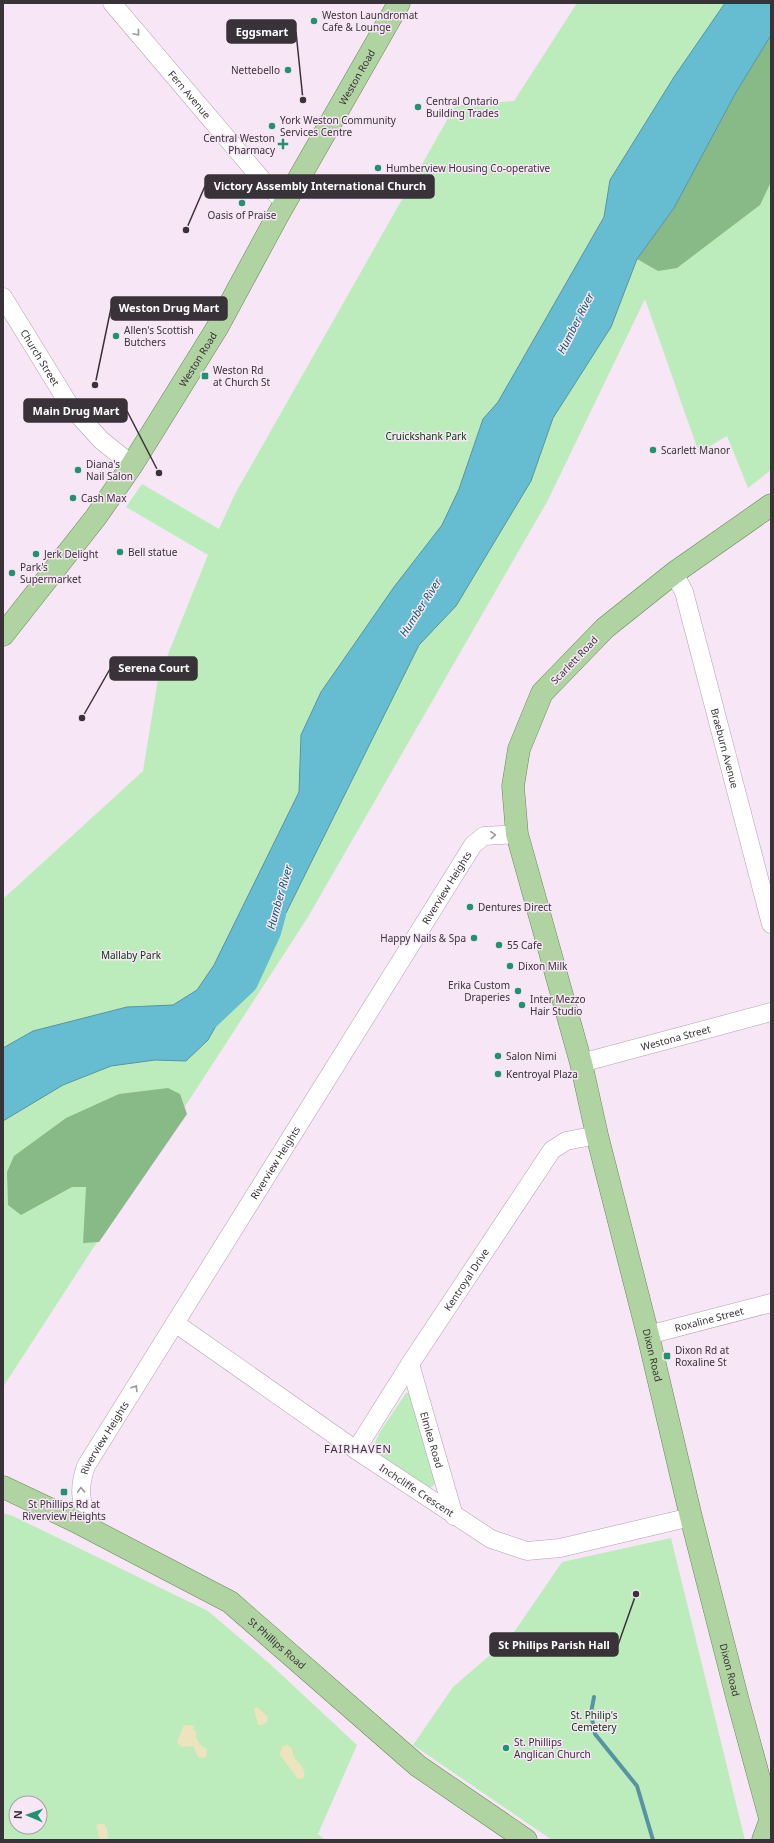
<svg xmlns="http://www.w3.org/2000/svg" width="774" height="1843" viewBox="0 0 774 1843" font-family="'Noto Sans',sans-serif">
  <rect width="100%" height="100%" fill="#f7e6f6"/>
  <g fill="#bcecbc" fill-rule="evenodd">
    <path d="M577,3H771V470L748,488L727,436L699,453L645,299L548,500L308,917L3,1387V899L143,771L158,679L208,555L126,507L142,484L219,529L235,494L455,106L514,101Z"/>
    <path d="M406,1393H410L435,1481L434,1485L430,1488H424L376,1452L375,1442L380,1432Z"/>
    <path d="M3,1513L13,1516L208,1611L269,1663L357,1745L318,1834L325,1840H3ZM16,1803H40V1827H16Z"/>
    <path d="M671,1538L745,1840H552L413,1745L453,1687L510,1638L562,1562Z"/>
  </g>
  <g fill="#88ba88">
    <path d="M771,35V182L760,205L677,268L658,271L637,259L674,208L735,94Z"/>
    <path d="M168,1088L180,1094L187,1114L99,1242L83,1243L86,1187H72L21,1215L8,1205L7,1172L14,1156L66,1118L119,1094Z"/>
  </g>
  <g fill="#ede3be">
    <path d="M257,1707L268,1717L267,1722L262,1725H258L254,1709Z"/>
    <path d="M184,1725L195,1726L193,1729L196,1731C195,1740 200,1746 207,1749V1755L205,1758L198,1757L193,1746L181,1747L177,1742Z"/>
    <path d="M286,1744L291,1747C293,1751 293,1757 296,1760C301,1765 306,1769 304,1778L298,1779L280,1755V1753L283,1745L286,1747Z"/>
    <path d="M98,1824H104L106,1828H107L108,1838L100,1839L96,1826Z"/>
  </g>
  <path fill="#66bdd1" stroke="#5893a3" d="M725,3H771V35L735,94L674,208L637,259L611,327L553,418L531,481L456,606L419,645L282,921L257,953L208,1040L186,1061L155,1060L111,1066L63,1085L3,1121V1048L33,1031L127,1007L173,1005L197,990L214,965L299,792L301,735L321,692L394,587L442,525L459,489L483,419L498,402L604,217L610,180L674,77Z"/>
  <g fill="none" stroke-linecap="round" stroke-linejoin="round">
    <path stroke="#5893a3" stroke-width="4" d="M594,1697L591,1713L595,1734L637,1786L653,1840"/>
    <path stroke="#66bdd1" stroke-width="24" d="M209,1017L246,982L269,932L274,914"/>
    <g stroke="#b1a1b0" stroke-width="19">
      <g id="minor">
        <path id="s1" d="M112,3L270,189L286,202"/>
        <path id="s2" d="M3,297L70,406L101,440L132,465"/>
        <path id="s3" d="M674,573L684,592L771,924"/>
        <path id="s4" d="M581,1063L771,1012"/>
        <path id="s5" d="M175,1323L356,1450L491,1539L527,1551L560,1548L691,1517"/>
        <path id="s6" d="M648,1335L771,1303"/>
        <path id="s7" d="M410,1364L454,1516"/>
        <path id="s8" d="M356,1450L410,1364L552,1150L566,1141L597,1135"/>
        <path id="s9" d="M89,1528C82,1502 77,1492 86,1466L473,845L484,836L517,834"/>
      </g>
    </g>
    <g stroke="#648954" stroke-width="23">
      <g id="major">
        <path id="s10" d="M771,505L674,573L605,628L542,693L519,749L513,786L517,834L581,1063L597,1135L648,1335L691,1517L737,1697L771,1822"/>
        <path id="s11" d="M3,635L96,517L132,465L217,328L278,215L399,3"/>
        <path id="s12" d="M3,1487L75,1521L230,1602L418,1766L526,1840"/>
        <path d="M763,1840L770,1821"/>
      </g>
    </g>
    <use href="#minor" stroke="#fff" stroke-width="18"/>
    <use href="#major" stroke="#b0d4a1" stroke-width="22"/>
  </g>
  <defs><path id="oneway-chevron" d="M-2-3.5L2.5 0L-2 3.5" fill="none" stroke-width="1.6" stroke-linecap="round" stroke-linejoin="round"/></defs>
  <g stroke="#9c989c">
    <use href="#oneway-chevron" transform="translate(137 33) rotate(50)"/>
    <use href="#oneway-chevron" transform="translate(493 835) rotate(-3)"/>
    <use href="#oneway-chevron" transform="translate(135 1388) rotate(-58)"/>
    <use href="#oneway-chevron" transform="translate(81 1490) rotate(-92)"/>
  </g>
  <g fill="#229172" stroke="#f7e6f6" stroke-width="1.5">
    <circle cx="314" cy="21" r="4"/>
    <circle cx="288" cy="70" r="4"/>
    <circle cx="418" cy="107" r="4"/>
    <circle cx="272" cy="126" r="4"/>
    <path d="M281 138h4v4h4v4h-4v4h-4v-4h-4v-4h4z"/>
    <circle cx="378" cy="168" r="4"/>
    <circle cx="242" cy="203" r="4"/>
    <circle cx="116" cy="336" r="4"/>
    <rect x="201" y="372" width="8" height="8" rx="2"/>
    <circle cx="653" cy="450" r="4"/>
    <circle cx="78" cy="470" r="4"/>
    <circle cx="73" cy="498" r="4"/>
    <circle cx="120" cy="552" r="4"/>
    <circle cx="36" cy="554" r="4"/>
    <circle cx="12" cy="573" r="4"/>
    <circle cx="470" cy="907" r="4"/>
    <circle cx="474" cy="938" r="4"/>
    <circle cx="499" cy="945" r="4"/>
    <circle cx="510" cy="966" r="4"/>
    <circle cx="518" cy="991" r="4"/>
    <circle cx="522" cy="1005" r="4"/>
    <circle cx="498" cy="1056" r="4"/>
    <circle cx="498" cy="1074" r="4"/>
    <rect x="663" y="1352" width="8" height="8" rx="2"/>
    <rect x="60" y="1488" width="8" height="8" rx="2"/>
    <circle cx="506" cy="1748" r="4"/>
  </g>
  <g text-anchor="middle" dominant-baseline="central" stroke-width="3" stroke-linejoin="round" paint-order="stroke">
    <g font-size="10" fill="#393239" stroke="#f7e6f6" text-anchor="start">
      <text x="322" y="15">Weston Laundromat<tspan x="322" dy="12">Cafe &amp; Lounge</tspan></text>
      <text x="280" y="70" text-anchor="end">Nettebello</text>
      <text x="426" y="101">Central Ontario<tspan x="426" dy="12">Building Trades</tspan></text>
      <text x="280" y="120">York Weston Community<tspan x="280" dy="12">Services Centre</tspan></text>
      <text x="275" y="138" text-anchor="end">Central Weston<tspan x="275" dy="12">Pharmacy</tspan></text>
      <text x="386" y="168">Humberview Housing Co-operative</text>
      <text x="242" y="215" text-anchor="middle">Oasis of Praise</text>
      <text x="124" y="330">Allen's Scottish<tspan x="124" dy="12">Butchers</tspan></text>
      <text x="213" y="370">Weston Rd<tspan x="213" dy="12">at Church St</tspan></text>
      <text x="661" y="450">Scarlett Manor</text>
      <text x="86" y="464">Diana's<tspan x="86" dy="12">Nail Salon</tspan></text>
      <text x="81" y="498">Cash Max</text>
      <text x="128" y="552">Bell statue</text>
      <text x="44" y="554">Jerk Delight</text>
      <text x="20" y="567">Park's<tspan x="20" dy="12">Supermarket</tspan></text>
      <text x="478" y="907">Dentures Direct</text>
      <text x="466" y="938" text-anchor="end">Happy Nails &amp; Spa</text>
      <text x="507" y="945">55 Cafe</text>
      <text x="518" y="966">Dixon Milk</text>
      <text x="510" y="985" text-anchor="end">Erika Custom<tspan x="510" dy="12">Draperies</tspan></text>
      <text x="530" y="999">Inter Mezzo<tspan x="530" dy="12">Hair Studio</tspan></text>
      <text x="506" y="1056">Salon Nimi</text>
      <text x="506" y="1074">Kentroyal Plaza</text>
      <text x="675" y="1350">Dixon Rd at<tspan x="675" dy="12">Roxaline St</tspan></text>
      <text x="64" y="1504" text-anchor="middle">St Phillips Rd at<tspan x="64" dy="12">Riverview Heights</tspan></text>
      <text x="514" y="1742">St. Phillips<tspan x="514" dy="12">Anglican Church</tspan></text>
    </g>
    <g font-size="10" fill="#393239" stroke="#f7e6f6">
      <text stroke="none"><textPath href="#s11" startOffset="662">Weston Road</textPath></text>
      <text stroke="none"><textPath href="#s1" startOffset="120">Fern Avenue</textPath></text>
      <text stroke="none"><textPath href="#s2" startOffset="71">Church Street</textPath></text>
      <text stroke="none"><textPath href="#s11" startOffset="338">Weston Road</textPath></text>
      <text transform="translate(574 660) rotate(-46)">Scarlett Road</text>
      <text stroke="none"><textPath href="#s3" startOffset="183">Braeburn Avenue</textPath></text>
      <text stroke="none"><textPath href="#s9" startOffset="745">Riverview Heights</textPath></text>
      <text stroke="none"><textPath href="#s4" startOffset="98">Westona Street</textPath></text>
      <text stroke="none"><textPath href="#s9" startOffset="421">Riverview Heights</textPath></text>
      <text stroke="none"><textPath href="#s8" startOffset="203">Kentroyal Drive</textPath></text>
      <text stroke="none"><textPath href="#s6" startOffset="63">Roxaline Street</textPath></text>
      <text stroke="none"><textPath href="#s10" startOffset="982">Dixon Road</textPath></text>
      <text stroke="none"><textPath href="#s9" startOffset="97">Riverview Heights</textPath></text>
      <text stroke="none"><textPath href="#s7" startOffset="79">Elmlea Road</textPath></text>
      <text stroke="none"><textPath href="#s5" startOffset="294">Inchcliffe Crescent</textPath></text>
      <text stroke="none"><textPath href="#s12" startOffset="317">St Phillips Road</textPath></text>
      <text stroke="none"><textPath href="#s10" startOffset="1306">Dixon Road</textPath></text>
    </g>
    <g font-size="10" fill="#003808" stroke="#f7e6f6">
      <text x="426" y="436">Cruickshank Park</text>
      <text x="131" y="955">Mallaby Park</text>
      <text x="594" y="1715">St. Philip's<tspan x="594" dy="12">Cemetery</tspan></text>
    </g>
    <g font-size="11" font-style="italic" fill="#0e5867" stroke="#f7e6f6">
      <text transform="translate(575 323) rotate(-63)">Humber River</text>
      <text transform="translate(420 607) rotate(-57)">Humber River</text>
      <text transform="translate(279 897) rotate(-74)">Humber River</text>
    </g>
    <g font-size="11" letter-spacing="1" fill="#393239" stroke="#f7e6f6">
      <text x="358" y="1448">FAIRHAVEN</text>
    </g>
  </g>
  <path fill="none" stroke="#393239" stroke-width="1.5" d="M303 100L296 32M186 230L205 186M95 385L111 308M159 473L127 411M82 718L110 669M636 1594L618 1645"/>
  <g fill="#393239" stroke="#f7e6f6" stroke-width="1.5">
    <circle cx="303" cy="100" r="4"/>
    <circle cx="186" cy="230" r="4"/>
    <circle cx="95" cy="385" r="4"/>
    <circle cx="159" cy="473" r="4"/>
    <circle cx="82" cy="718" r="4"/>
    <circle cx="636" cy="1594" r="4"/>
  </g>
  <g fill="#393239" stroke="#393239" stroke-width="1.5">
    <rect x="227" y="20" width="69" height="23" rx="4"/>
    <rect x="205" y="175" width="229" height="23" rx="4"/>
    <rect x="111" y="297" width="116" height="23" rx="4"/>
    <rect x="24" y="399" width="103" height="23" rx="4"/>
    <rect x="110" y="657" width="87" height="23" rx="4"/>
    <rect x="490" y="1633" width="128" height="23" rx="4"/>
  </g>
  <g font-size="11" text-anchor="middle" font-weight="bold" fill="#fff">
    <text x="262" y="36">Eggsmart</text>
    <text x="320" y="190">Victory Assembly International Church</text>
    <text x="169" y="312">Weston Drug Mart</text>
    <text x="76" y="415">Main Drug Mart</text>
    <text x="154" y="672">Serena Court</text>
    <text x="554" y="1649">St Philips Parish Hall</text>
  </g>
  <rect width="774" height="1843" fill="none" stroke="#393239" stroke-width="8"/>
  <g transform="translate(28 1815) rotate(272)"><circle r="19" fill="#f7e6f6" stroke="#ab9eaa"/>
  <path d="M0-3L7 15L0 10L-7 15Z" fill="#229172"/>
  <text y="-6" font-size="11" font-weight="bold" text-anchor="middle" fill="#393239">N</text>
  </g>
</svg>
